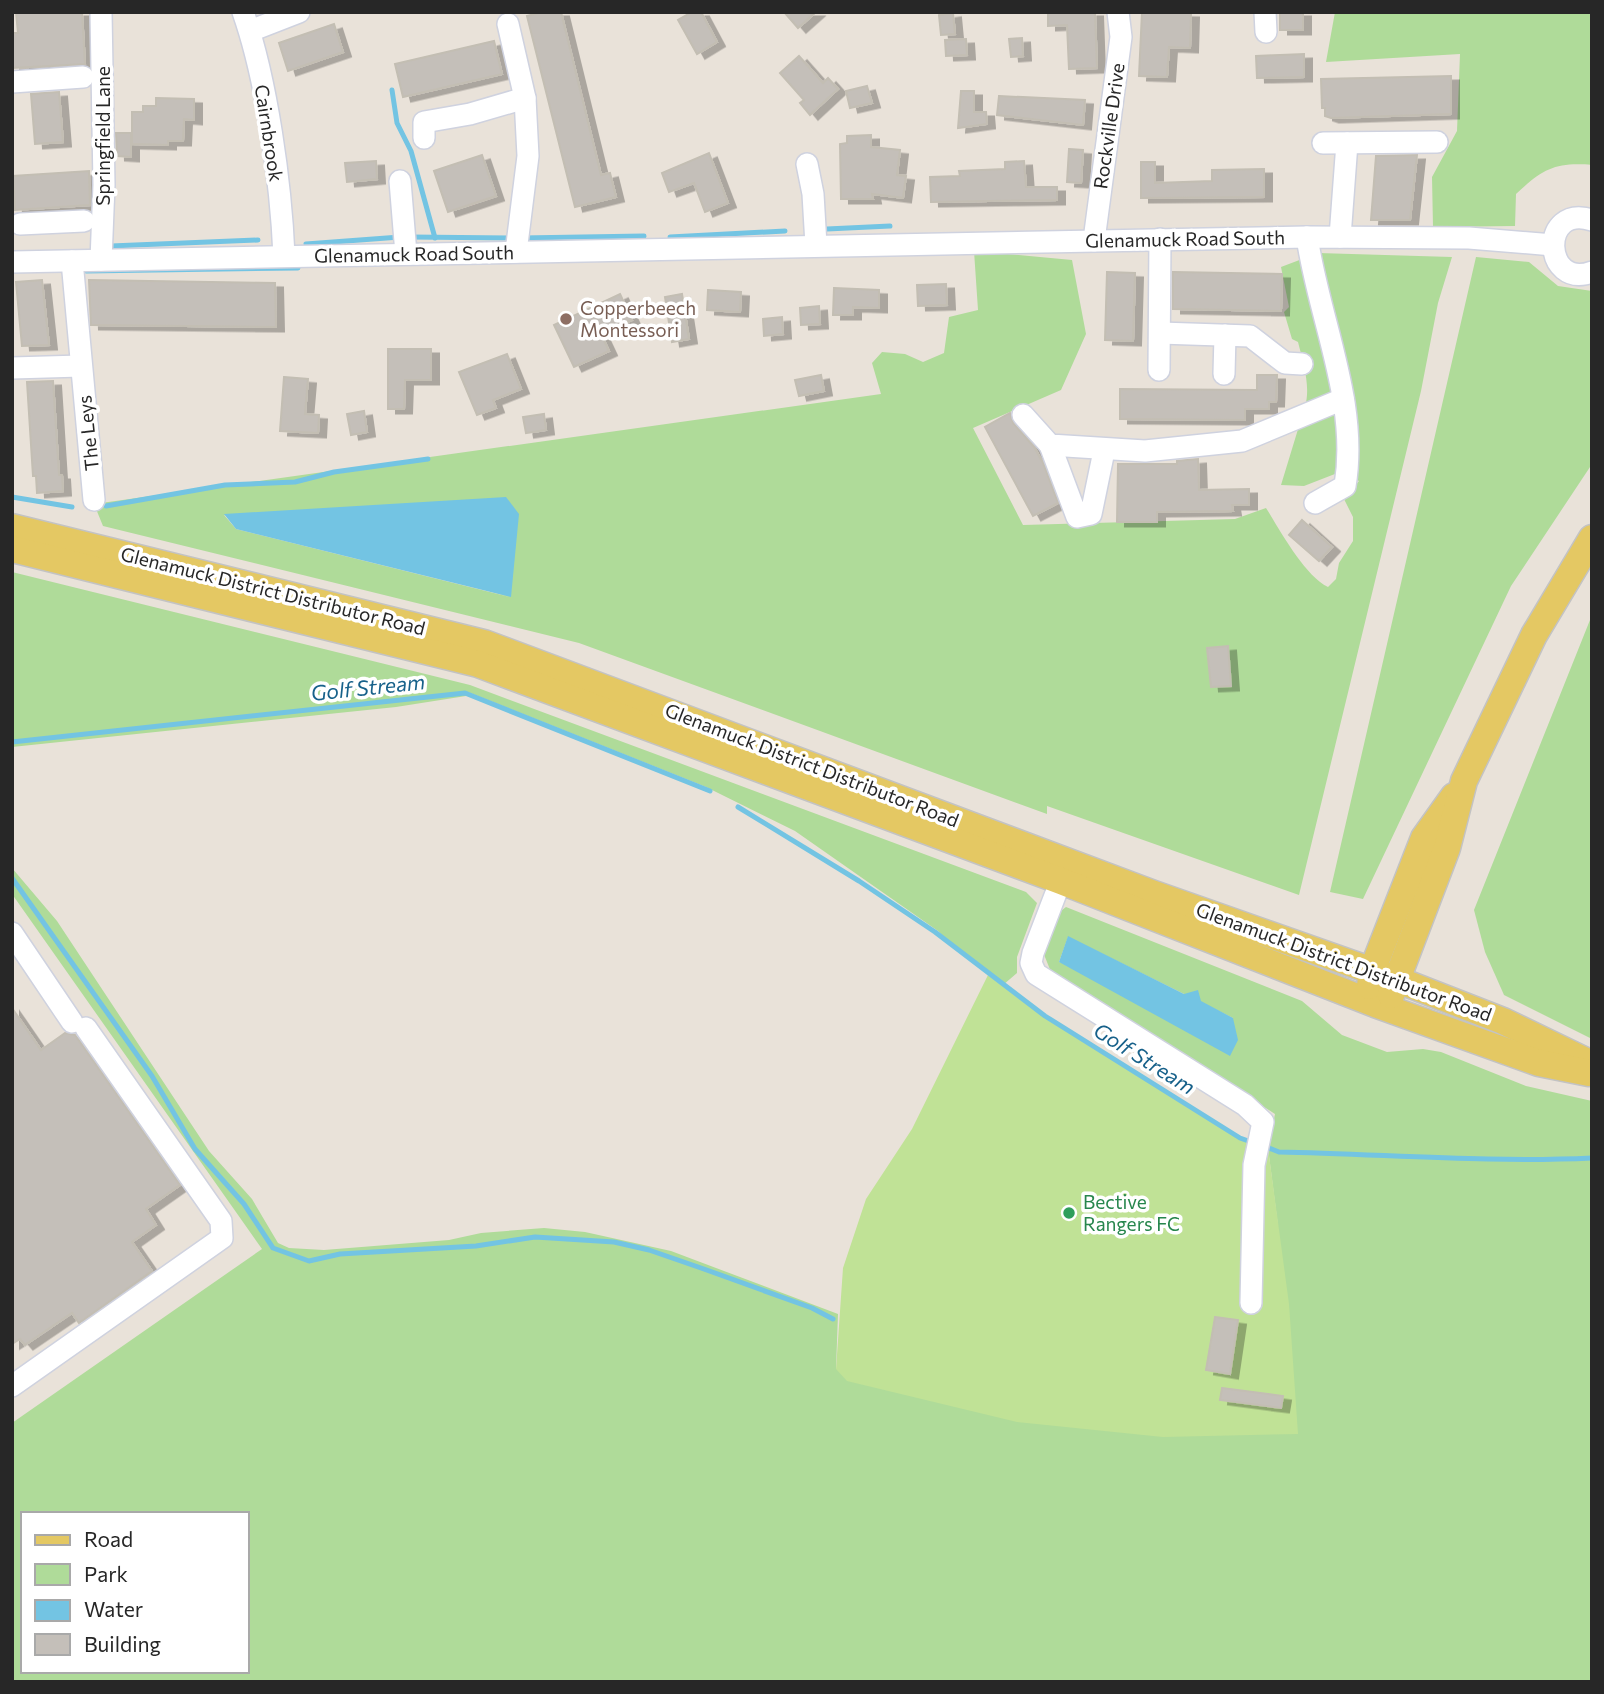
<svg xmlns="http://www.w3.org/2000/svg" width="1604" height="1694" viewBox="0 0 1604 1694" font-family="Commissioner,sans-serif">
<defs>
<filter id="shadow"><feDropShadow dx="8" dy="4.5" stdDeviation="0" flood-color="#0004"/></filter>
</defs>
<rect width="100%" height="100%" fill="#e9e2d9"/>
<g fill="#afdb99" fill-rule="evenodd">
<path d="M1335 12H1592V165C1555 162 1543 169 1516 194L1515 226 1433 227 1432 177 1457 131 1460 54 1326 62Z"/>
<path d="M974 251 1072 260 1086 334 1061 390 973 428 1023 525 1235 519 1266 508C1280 530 1304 575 1328 587L1336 579 1339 563 1353 541V517L1344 499 1359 481 1340 472 1304 486 1281 485 1299 426 1336 414 1305 407C1311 386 1303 362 1298 342L1292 339 1284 312 1289 307 1281 267 1318 253 1452 257 1438 303 1421 391 1299 895 1047 806V814L579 643 103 526 94 504 881 394 872 363 882 352 905 354 923 362 944 353 949 317 978 310ZM224 515 510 597 236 529Z"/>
<polygon points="1476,257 1529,262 1558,286 1592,291 1592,464 1511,586 1363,899 1330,892"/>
<polygon points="12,572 470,685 1026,892 1037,903 1017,957 1017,973 1003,985 965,957 938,931 795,831 706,787 468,692 466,696 396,707 12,747"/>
<polygon points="1592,615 1592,1039 1504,995 1485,952 1474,910"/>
<path d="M12 868 57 921 209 1151 252 1199 278 1243 289 1248 324 1250 449 1240 481 1233 544 1228 585 1232 671 1251 838 1314 836 1369 1278 1226 1268 1148 1275 1114 1051 972 1043 952 1057 914 1066 907 1302 1001 1342 1035 1387 1052 1423 1049 1441 1052 1526 1086 1592 1101V1682H12V1423L262 1249 12 894ZM1068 937 1233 1018 1059 962ZM23 1514H247V1671H23Z"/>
</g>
<polygon fill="#c0e296" points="988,975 1045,1016 1240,1137 1268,1148 1289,1304 1298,1434 1163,1437 1017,1422 847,1381 836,1369 843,1268 866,1199 912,1129"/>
<g fill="#73c4e3">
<polygon points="506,497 519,514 511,597 236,529 224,514"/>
<polygon points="1068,936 1184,994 1198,990 1201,1001 1233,1018 1238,1040 1230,1056 1059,962"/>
</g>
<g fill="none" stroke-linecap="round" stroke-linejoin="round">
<g stroke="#73c4e3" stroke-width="5">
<polyline points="392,90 397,123 411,151 435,238"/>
<polyline points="827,229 890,226"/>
<polyline points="410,237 511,238"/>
<polyline points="670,237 785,231"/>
<polyline points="521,238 644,236"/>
<polyline points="306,244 400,237"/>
<polyline points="111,246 258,240"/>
<polyline points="86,271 298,268"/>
<polyline points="12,497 72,507"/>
<polyline points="106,506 225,485 295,482 334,472 428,459"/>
<polyline points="12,742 465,693 710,791"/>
<polyline points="738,807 859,881 935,932 1045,1016 1240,1138 1254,1143"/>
<polyline points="12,878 152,1076 195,1149 244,1204 273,1248 309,1261 340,1254 476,1246 535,1237 614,1242 649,1250 701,1268 812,1308 833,1319"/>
<path d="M1264 1146 1279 1152C1384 1154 1488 1163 1592 1158"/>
</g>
</g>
<g fill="#c4bfb9" stroke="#c3beb3" stroke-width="2" filter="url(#shadow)">
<polygon points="16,12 82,12 85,64 12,68 12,33 18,33"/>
<polygon points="542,12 561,12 601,175 610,173 616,197 575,207 527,16"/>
<polygon points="692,12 701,12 717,42 697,54 678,20"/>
<polygon points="784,12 816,12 798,28"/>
<polygon points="1048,12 1095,12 1097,68 1069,69 1067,25 1048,26"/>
<polygon points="1142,12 1191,13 1190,48 1169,47 1167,77 1139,76"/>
<rect x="1280" y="12" width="23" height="18"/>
<polygon points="953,13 955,34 941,35 939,15"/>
<polygon points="334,24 343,52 288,71 279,43"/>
<polygon points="1022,38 1023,56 1011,57 1009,39"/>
<polygon points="966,39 967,55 946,56 945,40"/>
<polygon points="494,41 502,74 403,97 395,64"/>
<polygon points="1304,54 1304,77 1257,78 1256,56"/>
<polygon points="799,56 823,83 828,78 838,89 810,115 800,103 804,100 780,73"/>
<polygon points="1451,76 1451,114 1331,118 1325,116 1325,108 1322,108 1321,79"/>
<polygon points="867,86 872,103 850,108 846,91"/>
<polygon points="961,91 974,91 974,112 986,112 987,124 958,128"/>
<polygon points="59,92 63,142 35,144 31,94"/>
<polygon points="999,96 1085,100 1083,125 997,115"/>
<polygon points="156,98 194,99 194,120 184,119 183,141 168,141 168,145 132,144 132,112 143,112 143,106 156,106"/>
<polygon points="116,133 131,133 131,157 117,156"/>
<polygon points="871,135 871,147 900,150 897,175 906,176 903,198 872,194 873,199 841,199 840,144 847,143 847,136"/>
<polygon points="1069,149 1083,150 1081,183 1067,182"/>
<polygon points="709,153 728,203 705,212 694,183 669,192 662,173"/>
<polygon points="482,155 496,196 448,212 434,171"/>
<polygon points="1417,155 1410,220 1371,220 1376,156"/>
<polygon points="376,161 377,179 347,182 345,163"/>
<polygon points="1024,161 1026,187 1057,187 1057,200 931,202 930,177 960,176 959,171 1005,169 1005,162"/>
<polygon points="1141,162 1155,162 1155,183 1212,181 1212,170 1264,169 1264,197 1141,198"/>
<polygon points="89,171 90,205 15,210 13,176"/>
<polygon points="1107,272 1135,273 1133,341 1105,340"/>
<polygon points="1173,272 1282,274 1281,311 1173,309"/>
<polygon points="42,280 49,345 22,346 16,282"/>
<polygon points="89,280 275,283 276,327 91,325"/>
<polygon points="946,284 947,305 918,306 917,285"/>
<polygon points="834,288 879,290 879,308 853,307 853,315 833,315"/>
<polygon points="708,290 741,292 740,312 707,310"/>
<polygon points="620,294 632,320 601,334 609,351 574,367 554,325"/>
<polygon points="682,294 689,339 672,342 665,297"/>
<polygon points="819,306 820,324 801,325 800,308"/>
<polygon points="782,317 783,334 764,336 763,319"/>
<polygon points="388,349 431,349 431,380 405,380 404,409 388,409"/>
<polygon points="507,354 521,389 493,400 496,408 477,415 459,372"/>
<polygon points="821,375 824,391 799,396 795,380"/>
<polygon points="1257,375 1277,375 1276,402 1269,402 1269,409 1245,409 1245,420 1120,419 1120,389 1257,390"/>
<polygon points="284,377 308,379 305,414 319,415 318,433 280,431"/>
<polygon points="53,381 59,475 62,475 63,491 37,493 36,476 33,476 27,382"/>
<polygon points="364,411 367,432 351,435 347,414"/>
<polygon points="1010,413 1013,423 1034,447 1043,463 1058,503 1033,516 985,427"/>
<polygon points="544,414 546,430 526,433 523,417"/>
<polygon points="1198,459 1199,490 1249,489 1249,505 1232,505 1233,511 1157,512 1157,522 1117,522 1118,464 1177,464 1177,461"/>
<polygon points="1302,520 1332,547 1319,561 1289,535"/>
<polygon points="1228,646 1231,686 1211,687 1207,648"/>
<polygon points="12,1008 41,1050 65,1033 75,1035 180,1185 146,1209 156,1225 132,1242 152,1271 79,1323 72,1313 25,1345 20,1339 12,1344"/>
<polygon points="1215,1317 1238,1320 1230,1374 1206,1370"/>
<polygon points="1222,1388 1283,1396 1281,1408 1220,1400"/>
</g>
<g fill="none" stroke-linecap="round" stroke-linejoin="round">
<g stroke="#cfd2df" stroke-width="24">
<g id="minor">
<path d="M243 12C267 80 281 184 284 256"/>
<polyline points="1265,12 1266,32"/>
<polyline points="508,24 525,98 528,156 516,252"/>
<polyline points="250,31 299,12"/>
<polyline points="12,82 83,77"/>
<polyline points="424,138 424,122 470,114 525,98"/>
<polyline points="1323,143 1437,142"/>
<polyline points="807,164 813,194 816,245"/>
<polyline points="400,181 406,254"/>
<path d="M1592 220C1539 203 1543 290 1592 272"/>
<polyline points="20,224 84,221"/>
<path d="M1307 237C1319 320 1359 402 1345 486L1315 503"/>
<polyline points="1340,237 1347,143"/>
<polyline points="1094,240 1121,37 1118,12"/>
<polyline points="101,260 104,185 101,12"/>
<polyline points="72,261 94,500"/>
<polyline points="12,262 1307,237 1469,238 1553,245"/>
<polyline points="1160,333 1250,336 1285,363 1302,364"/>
<polyline points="12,368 81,366"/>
<polyline points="1159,370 1160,239"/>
<polyline points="1224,374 1225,335"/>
<polyline points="1023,415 1050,445 1145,451 1242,441 1343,399"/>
<polyline points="1050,445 1077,517 1091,514 1104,451"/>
<polyline points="1066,867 1033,953 1031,963 1036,974 1245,1105 1263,1122 1254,1165 1251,1303"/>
<polyline points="12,933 72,1022"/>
<polyline points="12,1386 222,1238 221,1221 86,1028"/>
</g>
</g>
<g stroke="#c3c3c3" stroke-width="29">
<g id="major">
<polyline points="12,527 484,643 1154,894 1398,980 1503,1021 1592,1064"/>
<polyline points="12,549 478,664 1061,881 1375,1004 1539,1063 1589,1073"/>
<polyline points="1370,986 1372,971 1424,838 1454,796"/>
<polyline points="1391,995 1447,848 1464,781 1534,635 1592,538"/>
</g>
</g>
<use href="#minor" stroke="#fff" stroke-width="21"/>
<use href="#major" stroke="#e4c863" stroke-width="26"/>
</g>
<circle fill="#8d6e63" stroke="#fff" stroke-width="2.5" cx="566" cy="319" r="7"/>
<circle fill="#2e9e5b" stroke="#fff" stroke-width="2.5" cx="1069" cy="1213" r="7"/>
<g text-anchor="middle" stroke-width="7" stroke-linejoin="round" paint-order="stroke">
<g font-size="19" fill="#272727" stroke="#fff">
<text transform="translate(1109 126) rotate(-82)" y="7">Rockville Drive</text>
<text transform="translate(269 133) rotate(81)" y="7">Cairnbrook</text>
<text transform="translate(103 136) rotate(-90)" y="7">Springfield Lane</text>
<text transform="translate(1185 239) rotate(-1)" y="7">Glenamuck Road South</text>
<text transform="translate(414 254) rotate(-1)" y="7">Glenamuck Road South</text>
<text transform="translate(88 433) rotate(-96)" y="7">The Leys</text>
<text transform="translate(273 591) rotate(14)" y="7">Glenamuck District Distributor Road</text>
<text transform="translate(812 765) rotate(21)" y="7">Glenamuck District Distributor Road</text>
<text transform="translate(1344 962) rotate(20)" y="7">Glenamuck District Distributor Road</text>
</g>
<g font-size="19" fill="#785e54" stroke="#fff" text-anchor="start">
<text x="580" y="315">Copperbeech<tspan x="580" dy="22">Montessori</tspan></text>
</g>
<g font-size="19" fill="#27864d" stroke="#fff" text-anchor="start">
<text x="1083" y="1209">Bective<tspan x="1083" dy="22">Rangers FC</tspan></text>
</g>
<g font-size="21" font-style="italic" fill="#17618a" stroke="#fff">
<text transform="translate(368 688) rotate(-6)" y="7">Golf Stream</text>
<text transform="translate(1144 1059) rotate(32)" y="7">Golf Stream</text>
</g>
</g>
<rect width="1604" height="1694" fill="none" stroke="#272727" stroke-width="28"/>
<rect x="21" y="1512" width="228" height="161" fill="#ffffff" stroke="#a9a9a9" stroke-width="2"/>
<rect x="35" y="1535" width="35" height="10" fill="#e4c863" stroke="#a9a9a9" stroke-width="2"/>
<text x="84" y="1547" font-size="21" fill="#272727">Road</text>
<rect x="35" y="1564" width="35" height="21" fill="#afdb99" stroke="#a9a9a9" stroke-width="2"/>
<text x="84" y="1582" font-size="21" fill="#272727">Park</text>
<rect x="35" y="1600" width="35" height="21" fill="#73c4e3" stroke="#a9a9a9" stroke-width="2"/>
<text x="84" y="1617" font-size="21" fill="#272727">Water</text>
<rect x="35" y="1634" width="35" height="21" fill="#c4bfb9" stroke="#a9a9a9" stroke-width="2"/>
<text x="84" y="1652" font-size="21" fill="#272727">Building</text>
</svg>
